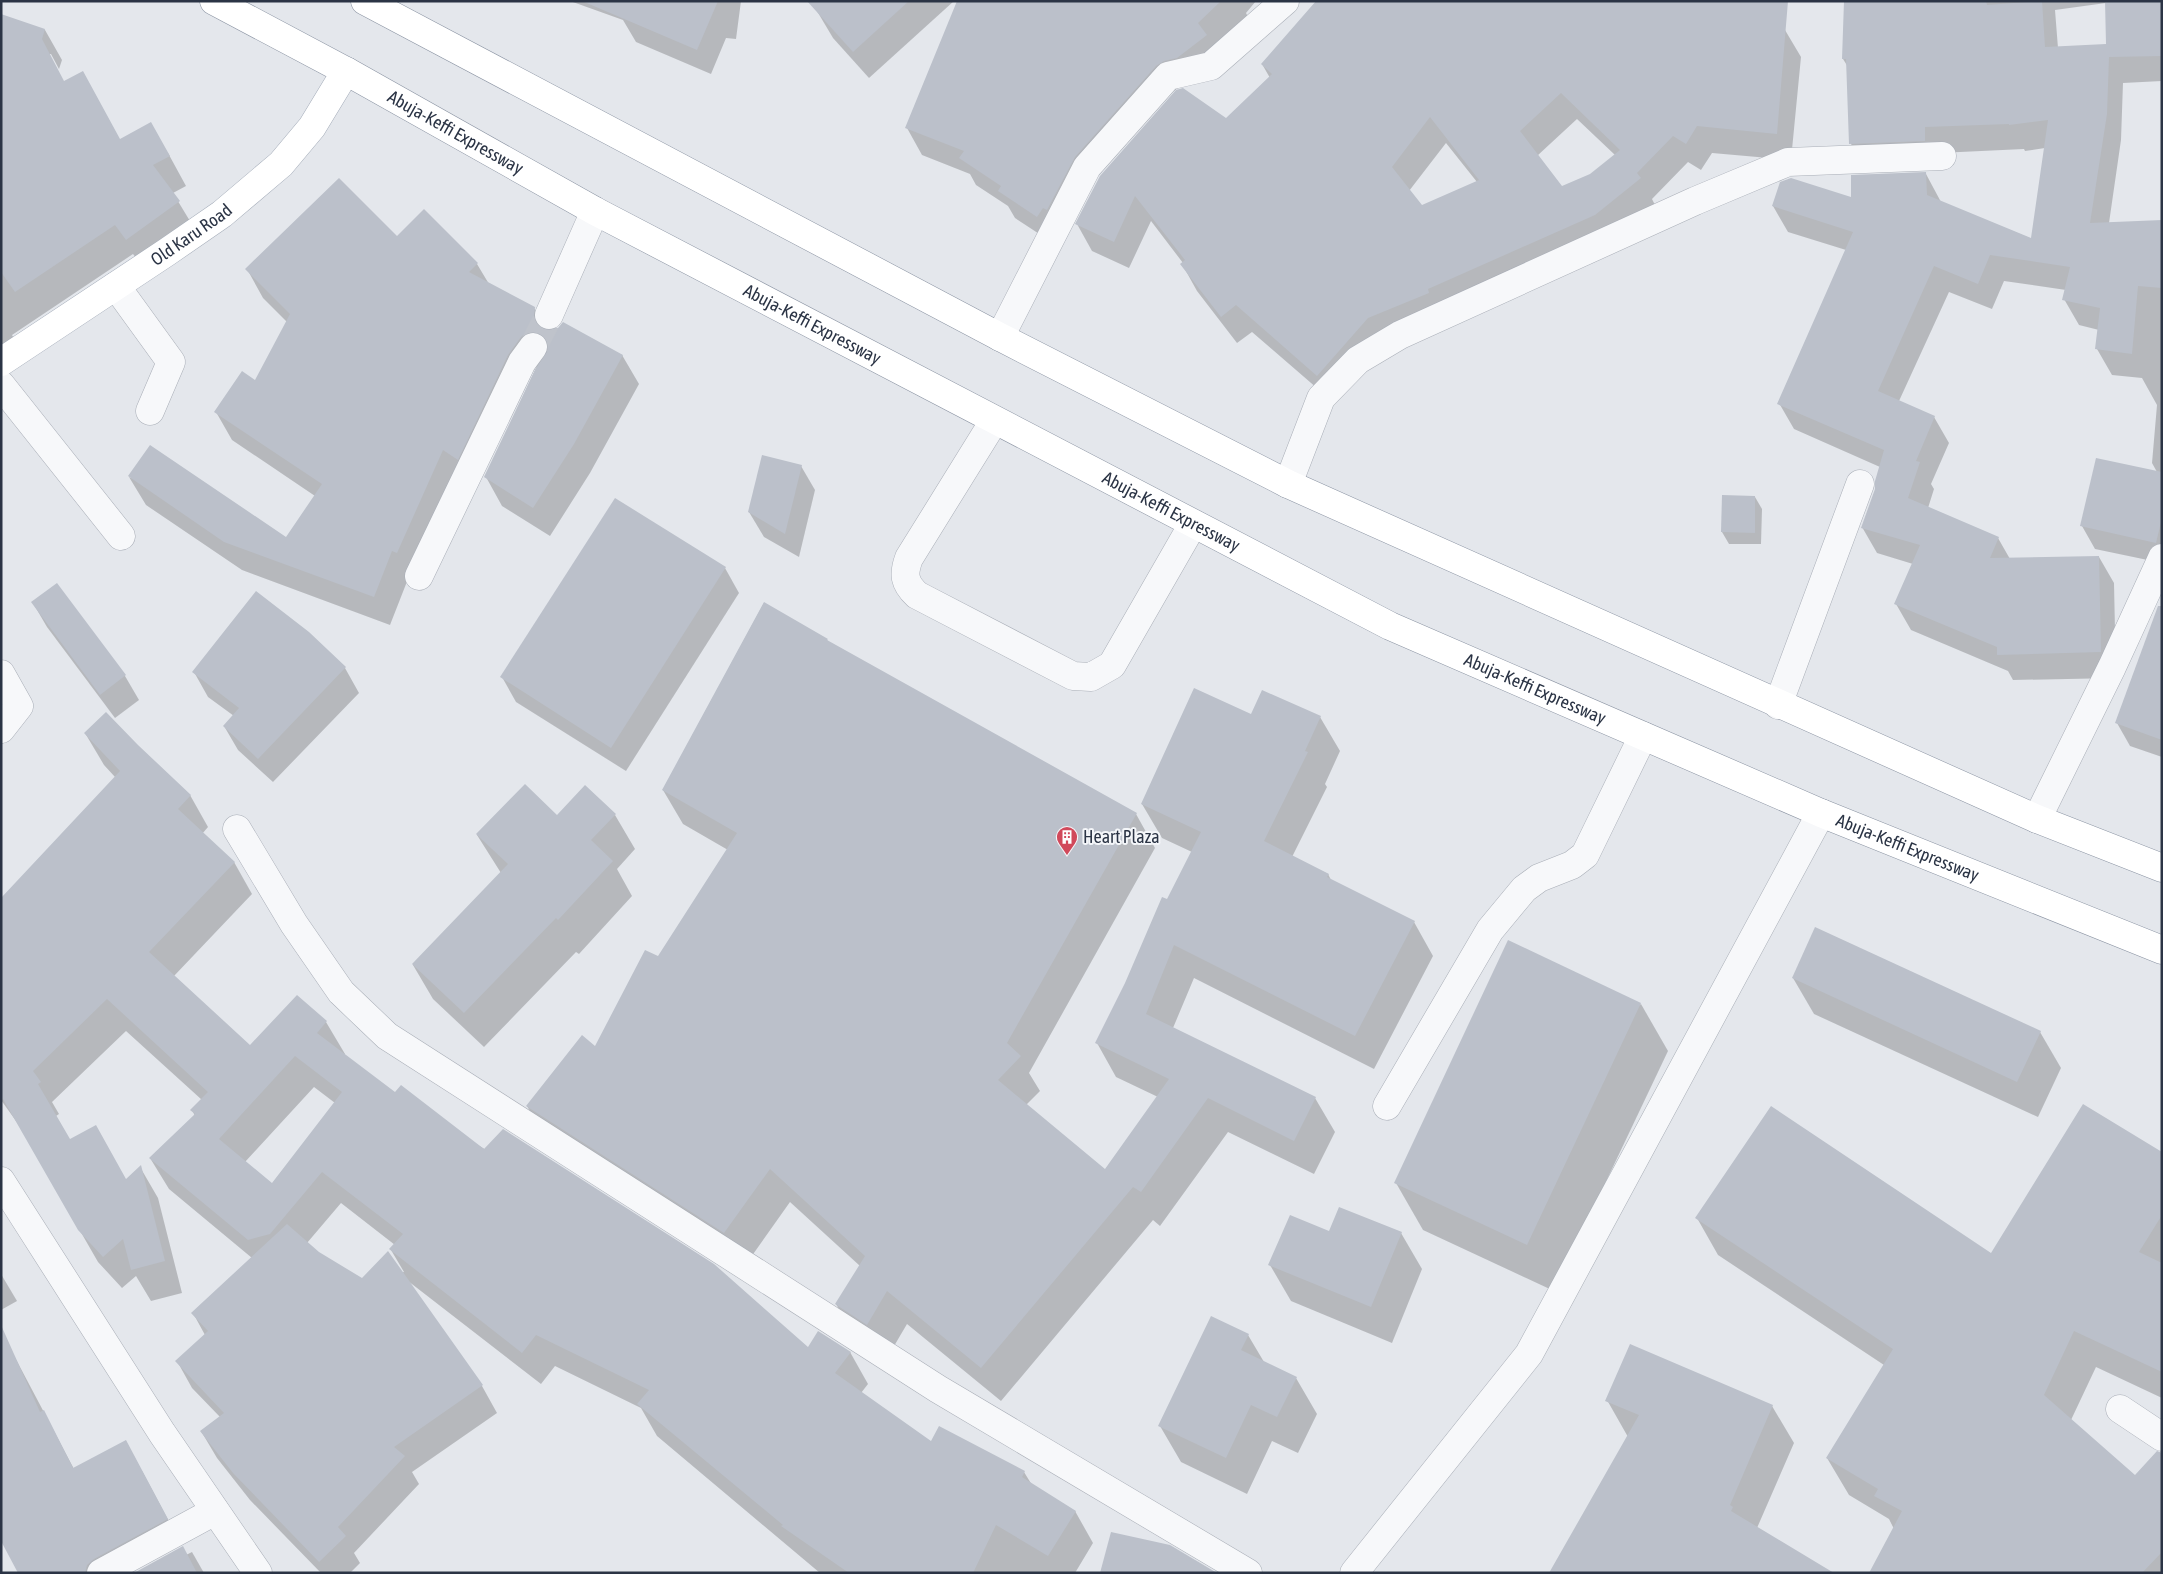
<svg xmlns="http://www.w3.org/2000/svg" width="2163" height="1574" viewBox="0 0 2163 1574" font-family="'Asap Condensed',sans-serif">
<rect width="100%" height="100%" fill="#e4e7ec"/>
<g fill="#0003" fill-rule="evenodd">
<polygon points="570,1 741,1 736,39 726,38 711,74 636,42 623,20"/>
<polygon points="829,1 954,1 869,78 833,38 817,11"/>
<polygon points="959,1 1256,1 1246,13 1248,17 1222,62 1193,84 1180,87 1172,92 1090,184 1053,243 1015,218 1008,206 976,185 970,174 922,155 907,128"/>
<path d="M1845 1H2162V81L2123 83 2121 140 2109 223 2162 221V563L2095 549 2082 526 2157 472 2152 463 2157 405 2142 378 2112 375 2097 349 2099 330 2079 325 2064 299 2066 290 2004 281 1992 309 1949 292 1899 401 1934 417 1949 443 1931 484 1934 489 1928 508 1998 538 2010 559 2099 557 2114 583 2116 678 2013 680 2008 671 1911 630 1896 604 1913 564 1877 553 1862 527 1876 490 1880 467 1794 429 1779 403 1846 250 1788 232 1773 206 1853 199 1926 174 1941 202 2032 239 2045 148 2025 151 2024 149 1939 153 1866 169 1851 144 1848 67 1843 59ZM2106 3 2108 45 2058 48 2055 10Z"/>
<polygon points="1,15 45,30 62,60 59,69 51,54 48,54 66,88 120,140 168,153 186,186 173,193 196,231 145,269 133,254 12,335 15,340 1,348"/>
<path d="M1785 30 1801 57 1791 160 1712 153 1701 170 1688 162 1652 199 1655 205 1384 345 1333 402 1252 332 1237 343 1197 291 1182 264 1183 263 1151 221 1129 268 1092 251 1077 224 1226 120 1270 78 1262 64ZM1577 119 1615 155 1591 175 1562 187 1537 156ZM1446 143 1477 182 1421 207 1409 191Z"/>
<polygon points="424,210 477,264 489,284 534,308 548,331 622,355 639,384 590,473 550,536 502,506 486,477 537,366 524,384 408,579 390,625 242,570 146,505 129,477 286,539 315,496 232,440 216,412 256,382 287,322 263,298 247,269 397,238"/>
<polygon points="801,466 815,490 799,557 764,537 749,512"/>
<polygon points="1755,497 1762,509 1761,544 1729,544 1722,532"/>
<polygon points="725,568 739,593 626,771 516,702 502,677"/>
<polygon points="56,585 125,676 139,700 115,718 47,627 33,603"/>
<polygon points="764,603 827,640 829,643 1136,814 1155,848 1029,1073 1040,1091 1026,1105 1105,1170 1158,1097 1116,1077 1097,1043 1192,852 1162,838 1142,804 1252,715 1320,717 1340,751 1325,784 1327,787 1292,857 1328,874 1331,880 1414,922 1433,956 1374,1069 1194,978 1173,1028 1315,1098 1335,1132 1314,1174 1228,1132 1160,1226 1153,1220 1001,1401 907,1324 887,1358 856,1338 836,1304 860,1266 790,1202 744,1267 547,1140 527,1106 596,1048 658,958 728,850 683,824 663,790"/>
<polygon points="2162,623 2162,757 2130,746 2117,723"/>
<polygon points="308,633 345,668 359,693 273,782 238,750 224,726 234,716 208,697 194,672"/>
<path d="M85 733 137 746 190 795 208 827 202 834 234 862 252 894 174 976 250 1047 297 997 326 1022 345 1054 344 1055 395 1094 809 1349 850 1352 868 1384 861 1393 931 1442 1024 1472 1032 1485 1075 1511 1093 1543 1075 1573H820L657 1436 641 1408 555 1366 541 1384 408 1281 482 1386 497 1413 412 1472 419 1484 354 1553 360 1563 350 1573H321L250 1500 217 1458 201 1431 220 1417 192 1388 177 1361 205 1335 193 1313 252 1258 169 1189 150 1158 195 1116 192 1110 202 1100 126 1031 52 1102 59 1114 56 1116 70 1141 126 1180 140 1167 158 1198 182 1293 151 1301 136 1276 122 1288 98 1262 21 1128 1 1100 115 777 104 765ZM314 1087 335 1103 272 1184 245 1162ZM341 1203 395 1245 391 1250 404 1272 362 1279 318 1253 307 1243Z"/>
<polygon points="615,815 635,849 617,869 632,896 579,954 576,952 484,1047 433,999 413,965 501,873 477,835"/>
<polygon points="1793,978 2040,1032 2061,1068 2038,1117 1814,1014"/>
<polygon points="1641,1004 1668,1051 1554,1291 1423,1230 1396,1183"/>
<polygon points="2162,1154 2162,1398 2096,1367 2071,1420 2136,1477 2162,1469 2162,1573 1910,1573 1894,1529 1889,1519 1849,1495 1827,1458 1884,1365 1718,1255 1697,1218 1992,1255"/>
<polygon points="1401,1233 1422,1269 1392,1343 1291,1301 1270,1265"/>
<polygon points="1,1274 17,1301 1,1310"/>
<polygon points="1248,1335 1264,1362 1296,1378 1317,1414 1298,1453 1272,1441 1247,1494 1181,1462 1160,1426"/>
<polygon points="11,1350 74,1469 142,1471 181,1544 126,1573 20,1573"/>
<polygon points="1607,1400 1772,1406 1794,1443 1757,1528 1555,1573 1628,1437"/>
<polygon points="192,1552 204,1573 151,1573 186,1555"/>
</g>
<g fill="#bbc0ca" fill-rule="evenodd">
<polygon points="582,1 718,1 697,50"/>
<polygon points="807,1 909,1 853,52"/>
<polygon points="957,1 1221,1 1198,23 1207,35 1177,58 1164,61 1156,66 1075,157 1047,210 1043,208 1037,217 998,191 1001,186 959,158 964,151 905,128"/>
<path d="M1316 1H1788L1777 134 1697 126 1686 144 1673 136 1637 173 1641 178 1595 215 1428 289 1429 293 1368 318 1317 376 1236 305 1221 317 1180 264 1185 260 1135 196 1114 242 1075 224 1100 176 1176 90 1183 88 1226 118 1272 74 1261 64ZM1561 93 1620 150 1590 174 1562 186 1520 131ZM1430 117 1479 180 1422 205 1392 167Z"/>
<polygon points="1844,1 1986,1 1987,5 2042,1 2045,47 2106,44 2105,1 2162,1 2162,56 2109,57 2107,114 2090,223 2162,220 2162,288 2138,286 2132,354 2095,349 2100,308 2062,300 2070,267 1990,255 1978,284 1934,266 1878,391 1935,416 1916,461 1920,462 1908,498 1999,537 1990,558 2099,556 2101,652 1997,655 1997,647 1894,604 1920,545 1861,528 1875,489 1875,481 1884,450 1777,404 1853,232 1772,206 1780,182 1791,178 1851,197 1851,175 1926,172 1927,195 2031,238 2048,120 2009,125 2009,124 1925,127 1925,141 1849,144 1846,59 1842,59"/>
<polygon points="1,14 45,29 42,39 64,81 83,71 120,139 151,122 170,156 153,165 180,201 126,240 115,225 15,292 1,272"/>
<polygon points="339,178 397,236 424,209 478,263 469,272 535,307 534,317 537,325 542,329 551,330 558,328 563,322 623,355 574,444 533,508 484,477 535,370 548,349 547,340 542,334 534,331 526,333 521,337 508,355 458,460 443,450 397,553 392,551 374,597 224,542 128,476 150,445 286,537 322,484 214,412 242,371 255,380 290,314 245,269"/>
<polygon points="762,455 802,465 785,534 748,512"/>
<polygon points="2096,458 2162,472 2162,518 2156,543 2080,526"/>
<polygon points="1722,495 1755,496 1755,533 1721,532"/>
<polygon points="615,498 726,567 611,748 500,677"/>
<polygon points="57,583 126,675 100,695 31,602"/>
<polygon points="256,591 309,632 346,667 258,759 223,726 239,708 192,672"/>
<polygon points="764,602 828,639 827,640 1137,813 1007,1043 1021,1056 998,1080 1105,1169 1169,1079 1095,1043 1125,983 1162,897 1167,899 1201,832 1141,804 1194,688 1251,714 1262,690 1321,716 1305,751 1308,752 1264,841 1329,874 1327,877 1415,921 1355,1036 1174,945 1146,1014 1316,1097 1294,1141 1208,1098 1141,1192 1133,1187 981,1368 887,1291 867,1325 835,1304 865,1256 770,1169 724,1233 526,1106 582,1035 595,1046 645,950 658,956 737,833 662,790"/>
<polygon points="2158,606 2162,606 2162,740 2115,723"/>
<path d="M106 712 138 745 191 795 178 809 235 862 149 952 250 1045 297 995 327 1021 317 1033 395 1092 401 1085 484 1149 503 1129 714 1264 808 1347 818 1331 851 1352 835 1373 931 1441 939 1426 1025 1471 1022 1477 1076 1511 1048 1556 996 1525 973 1573H849L781 1526 783 1525 637 1404 649 1390 536 1335 522 1353 389 1249 403 1234 322 1172 270 1234 248 1240 149 1158 195 1114 190 1110 208 1092 107 999 33 1071 41 1082 38 1084 70 1139 96 1125 126 1179 141 1165 165 1261 131 1270 123 1239 103 1257 78 1230 3 1099 1 1101V898L120 771 84 733ZM295 1056 342 1092 272 1183 219 1139Z"/>
<polygon points="525,784 557,815 585,785 616,814 591,840 613,861 558,920 556,918 464,1013 412,964 508,864 476,834"/>
<polygon points="1815,927 2041,1031 2017,1082 1792,978"/>
<polygon points="1508,940 1641,1003 1527,1245 1394,1183"/>
<polygon points="2083,1104 2162,1152 2162,1215 2139,1252 2162,1263 2162,1372 2074,1331 2044,1395 2135,1475 2157,1451 2162,1453 2162,1552 2142,1573 1869,1573 1902,1511 1874,1496 1878,1489 1826,1458 1893,1349 1695,1218 1771,1106 1991,1253"/>
<polygon points="1339,1207 1402,1232 1371,1307 1268,1265 1290,1215 1329,1231"/>
<polygon points="287,1224 319,1252 362,1278 388,1251 483,1385 394,1447 405,1456 338,1527 346,1536 319,1562 233,1473 200,1431 224,1413 175,1361 208,1331 191,1313"/>
<polygon points="1211,1316 1249,1334 1241,1350 1297,1377 1277,1417 1251,1405 1226,1458 1158,1426"/>
<polygon points="1,1325 40,1412 44,1410 73,1468 126,1440 168,1519 94,1559 87,1565 85,1573 18,1573 1,1541"/>
<polygon points="1630,1344 1773,1405 1730,1505 1733,1507 1731,1511 1834,1573 1549,1573 1639,1415 1605,1401"/>
<polygon points="1111,1532 1170,1545 1217,1573 1100,1573"/>
<polygon points="183,1546 197,1573 134,1573"/>
</g>
<g fill="none" stroke-linecap="round" stroke-linejoin="round">
<polyline stroke="#bfc3cb" stroke-width="28" stroke-dasharray="28 14" stroke-linecap="butt" points="533,347 549,315"/>
<g stroke="#a9aeb7" stroke-width="29">
<g id="minor">
<polyline points="116,286 171,362 150,411"/>
<polyline points="549,315 595,211"/>
<polyline points="1000,337 1087,167 1168,76 1211,66 1285,1"/>
<polyline points="1,385 121,536"/>
<path d="M994 421 909 558C903 574 904 583 917 595L1073 676 1091 677 1112 665 1193 524"/>
<polyline points="1288,484 1321,398 1358,360 1400,335 1695,201 1788,162 1942,156"/>
<polyline points="419,576 522,362 533,347"/>
<polyline points="1,674 19,706 1,729"/>
<polyline points="1778,705 1860,484"/>
<polyline points="2037,819 2112,667 2162,558"/>
<polyline points="237,829 294,924 341,992 387,1036 938,1389 1248,1573"/>
<polyline points="1387,1106 1490,930 1524,889 1539,878 1572,865 1585,855 1643,736"/>
<polyline points="1,1181 162,1433 258,1573"/>
<polyline points="2120,1409 2162,1437"/>
<polyline points="101,1573 215,1511"/>
<polyline points="1354,1573 1529,1354 1821,813"/>
</g>
</g>
<g stroke="#a3abb8" stroke-width="29">
<g id="major">
<path id="s1" d="M1 362 167 252 222 214 281 164 312 127 346 71"/>
</g>
</g>
<g stroke="#8b94a3" stroke-width="29">
<g id="highway">
<path id="s2" d="M214 1 346 71 595 211 1390 626 1821 813 2162 950"/>
<polyline points="365,1 1000,337 1288,484 2037,819 2162,868"/>
</g>
</g>
<use href="#minor" stroke="#f7f8fa" stroke-width="28"/>
<use href="#major" stroke="#fff" stroke-width="28"/>
<use href="#highway" stroke="#fff" stroke-width="28"/>
</g>
<defs>
<g id="building-pin" transform="scale(1.125)"><path d="M0 17L-7.5 6A9.5 9.5 0 1 1 7.5 6Z" fill="#d1495b" stroke="#f4f6f9"/><path d="M-4-6H4V6H1V3H-1V6H-4ZM-2.5-4.3h1.7v1.8h-1.7ZM.8-4.3h1.7v1.8H.8ZM-2.5-1h1.7V.8h-1.7ZM.8-1h1.7V.8H.8Z" fill="#fff"/></g>
</defs>
<g fill-rule="evenodd">
<use href="#building-pin" x="1067" y="837"/>
</g>
<g text-anchor="middle" stroke-width="4" stroke-linejoin="round" paint-order="stroke">
<g font-size="18" fill="#2b3445" stroke="#f4f6f9">
<text dy="6" stroke="none"><textPath href="#s2" startOffset="275">Abuja-Keffi Expressway</textPath></text>
<text dy="6" stroke="none"><textPath href="#s1" startOffset="229">Old Karu Road</textPath></text>
<text dy="6" stroke="none"><textPath href="#s2" startOffset="680">Abuja-Keffi Expressway</textPath></text>
<text dy="6" stroke="none"><textPath href="#s2" startOffset="1085">Abuja-Keffi Expressway</textPath></text>
<text dy="6" stroke="none"><textPath href="#s2" startOffset="1490">Abuja-Keffi Expressway</textPath></text>
<text dy="6" stroke="none"><textPath href="#s2" startOffset="1895">Abuja-Keffi Expressway</textPath></text>
</g>
<g font-size="18" fill="#2b3445" stroke="#f4f6f9" text-anchor="start">
<text x="1083" y="843">Heart Plaza</text>
</g>
</g>
<rect width="2163" height="1574" fill="none" stroke="#2b3445" stroke-width="5"/>
</svg>
